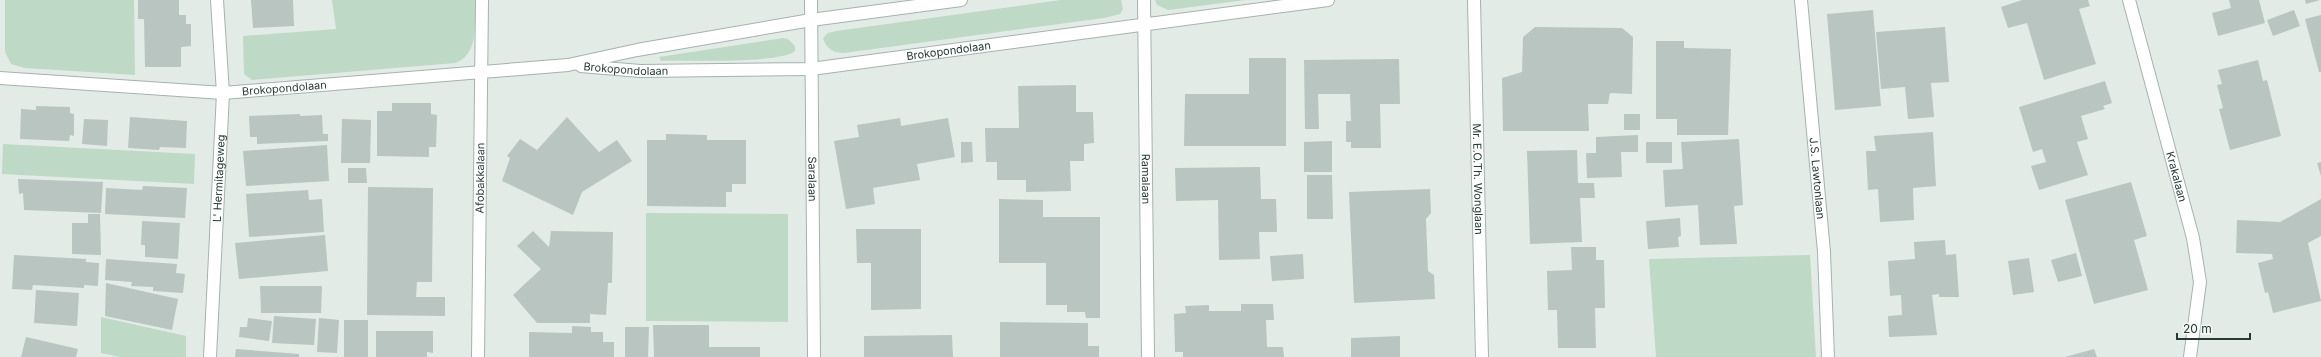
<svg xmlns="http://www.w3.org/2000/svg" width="2321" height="357" viewBox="0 0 2321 357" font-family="Inter,sans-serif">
<rect width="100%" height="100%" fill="#e3ebe7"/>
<g fill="#bed9c6">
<polygon points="5,0 134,0 135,75 25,68 11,64 5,52"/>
<path d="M332 0H475C474 22 480 54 455 63L252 80 244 74 243 36 336 29Z"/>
<path d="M1061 0H1121L1123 9 1120 14 1104 18 844 53C834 53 826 49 823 38L828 33 836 31Z"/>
<polygon points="1155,0 1246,0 1168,10 1157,5"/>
<path d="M783 38 788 39 795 46V51C780 64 686 60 661 61L659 57Z"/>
<polygon points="3,144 195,154 194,184 2,174"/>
<polygon points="646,213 788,214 788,322 646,321"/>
<polygon points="1810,255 1816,357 1656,357 1649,259"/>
<polygon points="101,317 186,336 186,357 120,357 101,353"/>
</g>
<g fill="#b8c5c0">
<polygon points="138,0 179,0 179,15 186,15 186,24 191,24 191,46 181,47 181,67 145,67 144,19 138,19"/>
<polygon points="251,0 293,0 294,26 253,28"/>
<polygon points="2022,0 2088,0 2090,6 2079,9 2096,64 2044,80 2027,23 2008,28 2001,7"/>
<polygon points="2229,0 2259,0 2265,23 2218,36 2212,13 2231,8"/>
<polygon points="2305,0 2320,0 2306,4"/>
<polygon points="1873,10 1881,106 1835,110 1827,14"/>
<polygon points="2294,10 2300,26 2273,36 2267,20"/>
<polygon points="2321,15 2321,72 2319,72 2305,19"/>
<polygon points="1535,27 1622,28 1633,37 1632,94 1610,93 1608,104 1588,104 1589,131 1503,131 1502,78 1522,72 1523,37"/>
<polygon points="1945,27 1949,82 1931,83 1934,117 1908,119 1905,87 1881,89 1876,32"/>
<polygon points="1656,41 1684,41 1684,48 1731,49 1728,135 1677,135 1677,119 1656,119"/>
<polygon points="1249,58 1286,58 1286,146 1184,146 1185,94 1249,94"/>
<polygon points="1399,59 1400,104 1380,104 1381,148 1351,148 1351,142 1346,142 1346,121 1351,121 1350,94 1318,94 1319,129 1305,129 1304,60"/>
<polygon points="2258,60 2263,81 2267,80 2281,136 2230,150 2219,109 2223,108 2217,85 2222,84 2218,70"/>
<polygon points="2105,81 2112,103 2103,106 2105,109 2081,116 2088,139 2077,142 2088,175 2039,190 2031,166 2046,162 2042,149 2033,152 2019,107"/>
<polygon points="1076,85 1076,112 1093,112 1094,143 1084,144 1084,161 1070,161 1071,191 1026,192 1026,180 997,180 997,162 986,162 985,128 1019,128 1018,86"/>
<polygon points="392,103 431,103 431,114 437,115 436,147 429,147 429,157 377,156 377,111 392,111"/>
<polygon points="36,106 70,107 70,113 74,114 74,136 70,135 69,141 20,139 21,109 36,110"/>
<polygon points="300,114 300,116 322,115 323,134 328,134 328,141 257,144 257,137 250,137 249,116"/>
<rect x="1624" y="114" width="16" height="16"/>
<polygon points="130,117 187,121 186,148 160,147 159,150 128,148"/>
<polygon points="567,117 599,152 617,140 632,161 582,192 573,215 502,181 510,158 507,156 520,139 537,150"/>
<polygon points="900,118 901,126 948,118 955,157 917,164 920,180 873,188 875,204 846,209 834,141 859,137 857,125"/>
<polygon points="84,119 108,120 107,146 82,144"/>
<polygon points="342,119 371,120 370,163 341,163"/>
<polygon points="1933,132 1936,186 1913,188 1914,220 1880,222 1878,189 1868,190 1866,151 1876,151 1874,136"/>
<polygon points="666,134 707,135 707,140 746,140 746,184 732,184 732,192 726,192 726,207 647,206 647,140 666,140"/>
<polygon points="1638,135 1638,152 1621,152 1622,177 1587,178 1586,153 1596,153 1596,137"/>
<polygon points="1739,139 1743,205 1734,206 1737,244 1700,245 1698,205 1665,207 1663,170 1683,169 1681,142"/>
<polygon points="1332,141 1332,172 1304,172 1304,142"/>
<polygon points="961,142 972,142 973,162 961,163"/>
<rect x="1646" y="142" width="26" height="21"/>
<polygon points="327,145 329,181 246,186 243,151"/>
<polygon points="1577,150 1578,183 1594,183 1595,198 1580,198 1582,242 1530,244 1527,151"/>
<polygon points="2321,162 2321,176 2317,163"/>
<polygon points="1260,167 1261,199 1276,199 1277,232 1259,232 1260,259 1219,260 1218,200 1176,201 1175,168"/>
<polygon points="348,168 366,168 367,183 348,183"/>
<polygon points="1307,175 1332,175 1333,219 1307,219"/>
<polygon points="18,179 103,182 101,213 24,210 23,193 19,194"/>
<polygon points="2131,182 2147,236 2134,240 2148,290 2094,304 2065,200"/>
<polygon points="143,186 187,188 185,218 105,214 106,188 142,190"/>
<polygon points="368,187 433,188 432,282 417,282 416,297 445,297 445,316 367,315"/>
<polygon points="1430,189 1431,213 1426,219 1428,271 1434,275 1435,299 1354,303 1349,192"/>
<polygon points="308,190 309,200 322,199 324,232 249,237 246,194"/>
<polygon points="999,199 1043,200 1043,217 1100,217 1100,318 1086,318 1085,312 1067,312 1067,305 1046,305 1046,263 999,263"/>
<polygon points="2321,199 2321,236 2308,243 2321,301 2273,313 2268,292 2265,293 2258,263 2273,259 2272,254 2236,253 2237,220 2280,222"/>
<polygon points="88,214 100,214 101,255 72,254 72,223 88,223"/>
<polygon points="1680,218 1681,236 1678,237 1679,247 1648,249 1646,221"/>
<polygon points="142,221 180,223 178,259 145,257 145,245 141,245"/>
<polygon points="856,229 921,229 921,309 871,310 871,263 857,263"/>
<polygon points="533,231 549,247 551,231 613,232 612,283 608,283 606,315 590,314 590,323 537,323 513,295 541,269 517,246"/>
<polygon points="325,235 328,271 239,279 235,243"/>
<polygon points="1945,240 1946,255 1956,254 1959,297 1939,297 1939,294 1932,295 1937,335 1889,337 1888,316 1902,315 1901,295 1890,296 1888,261 1915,259 1914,242"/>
<polygon points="1571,247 1596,247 1596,260 1604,260 1605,308 1595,308 1596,348 1558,348 1557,310 1548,310 1547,271 1572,270"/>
<polygon points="2076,253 2082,276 2058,282 2051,260"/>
<polygon points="1303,254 1304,279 1272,281 1270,256"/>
<polygon points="14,255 86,259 86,262 99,263 98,286 84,285 84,288 33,285 32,290 12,289"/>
<polygon points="2029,258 2034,292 2013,295 2008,261"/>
<polygon points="106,259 177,264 176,273 185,274 183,293 153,291 153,287 131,286 132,282 105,280"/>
<polygon points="106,283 178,299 172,330 105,316"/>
<polygon points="260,286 322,286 321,313 261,313"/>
<polygon points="36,290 79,293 77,326 34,323"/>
<polygon points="1241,304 1273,304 1274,320 1266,320 1267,347 1283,347 1284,357 1183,357 1183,352 1175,352 1174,314 1186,313 1185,306 1209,305 1209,311 1241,311"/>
<polygon points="274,316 316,319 314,345 272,343"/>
<polygon points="248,318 272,321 269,341 239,337 240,327 247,327"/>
<polygon points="319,318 339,320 337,353 317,352"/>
<rect x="344" y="320" width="24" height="37"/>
<polygon points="1000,322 1088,323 1088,346 1099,346 1099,357 1000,357"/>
<polygon points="653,325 709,325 709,347 760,347 760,357 654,357"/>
<polygon points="572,326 591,327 591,332 603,332 603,342 614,342 614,357 529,357 529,332 572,333"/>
<polygon points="625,327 649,327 648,357 625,357"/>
<polygon points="376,331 433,331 433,353 427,352 427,357 376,357"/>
<polygon points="952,335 953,357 864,357 864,336"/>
<polygon points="1400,336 1400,357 1351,357 1351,338"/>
<polygon points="26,337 78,349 76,357 21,357"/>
<polygon points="236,349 299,354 299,357 235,357"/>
<polygon points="2094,349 2097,357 2065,357"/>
</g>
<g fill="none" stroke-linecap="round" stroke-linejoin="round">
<g stroke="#a6b2ae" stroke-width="14">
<g id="street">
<path id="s1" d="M811 0 814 357"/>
<path id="s2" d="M1144 0 1148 357"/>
<path id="s3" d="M1474 0 1482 357"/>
<path id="s4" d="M1801 0 1824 252 1828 357"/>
<path id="s5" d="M2129 0 2193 238 2200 282 2190 357"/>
<path id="s6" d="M581 66 640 71 811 69 1328 0"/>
<path id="s7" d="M0 78 223 93 568 65 637 50 811 20 961 0"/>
<path id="s8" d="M210 357 223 93 217 0"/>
<path id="s9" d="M478 357 482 0"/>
</g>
</g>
<use href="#street" stroke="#fff" stroke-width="12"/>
</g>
<g text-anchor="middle" stroke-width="3.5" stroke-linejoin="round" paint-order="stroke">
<g font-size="11" fill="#253a35" stroke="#f3f8f5">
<text dy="4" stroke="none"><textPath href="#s6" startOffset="369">Brokopondolaan</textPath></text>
<text dy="4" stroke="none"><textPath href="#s6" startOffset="45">Brokopondolaan</textPath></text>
<text dy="4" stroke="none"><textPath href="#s7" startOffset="285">Brokopondolaan</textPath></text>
<text dy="4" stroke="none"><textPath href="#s5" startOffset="183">Krakalaan</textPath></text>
<text dy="4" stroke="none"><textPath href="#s8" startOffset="179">L' Hermitageweg</textPath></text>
<text dy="4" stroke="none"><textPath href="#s3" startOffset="179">Mr. E.O.Th. Wonglaan</textPath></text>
<text dy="4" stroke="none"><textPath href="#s4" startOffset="179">J.S. Lawtonlaan</textPath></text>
<text dy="4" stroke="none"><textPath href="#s9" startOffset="179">Afobakkalaan</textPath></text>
<text dy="4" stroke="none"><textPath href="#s1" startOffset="179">Saralaan</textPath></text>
<text dy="4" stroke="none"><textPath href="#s2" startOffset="179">Ramalaan</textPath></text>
</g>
</g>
<path d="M2177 333v6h73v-6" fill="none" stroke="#253a35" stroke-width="2"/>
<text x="2183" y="333" font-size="12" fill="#253a35" stroke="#f3f8f5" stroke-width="3" paint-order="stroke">20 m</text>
</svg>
